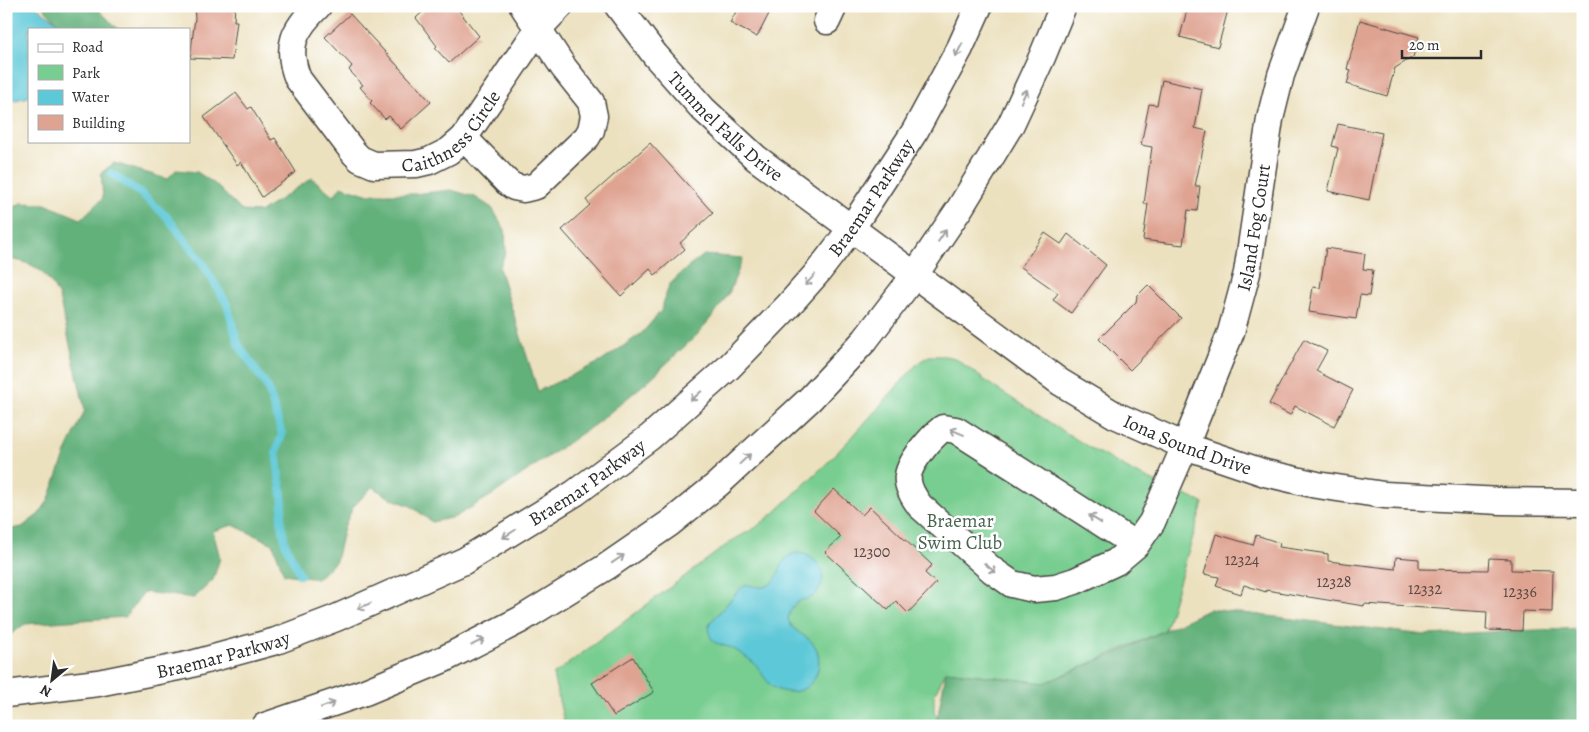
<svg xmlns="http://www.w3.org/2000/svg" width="1589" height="732" viewBox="0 0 1589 732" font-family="Alegreya,serif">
<rect width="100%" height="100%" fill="#fff"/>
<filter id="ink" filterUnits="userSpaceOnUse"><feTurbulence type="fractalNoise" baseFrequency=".02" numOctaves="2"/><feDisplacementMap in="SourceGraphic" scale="10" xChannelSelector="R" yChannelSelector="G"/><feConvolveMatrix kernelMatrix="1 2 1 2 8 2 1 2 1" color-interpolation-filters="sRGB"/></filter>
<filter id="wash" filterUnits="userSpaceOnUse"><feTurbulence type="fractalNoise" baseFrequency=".0096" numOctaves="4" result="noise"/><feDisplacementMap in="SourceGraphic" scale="20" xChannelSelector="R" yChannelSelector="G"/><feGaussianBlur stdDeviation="1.12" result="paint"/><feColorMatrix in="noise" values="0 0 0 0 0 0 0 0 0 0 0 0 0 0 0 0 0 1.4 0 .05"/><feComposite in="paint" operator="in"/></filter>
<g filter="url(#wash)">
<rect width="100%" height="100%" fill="#ece1bf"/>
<polygon fill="#78cd90" stroke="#527c5e" points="929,356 945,356 955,358 994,387 1090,448 1135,473 1203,503 1165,630 1045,683 946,671 934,695 934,711 941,726 565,726 553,675 733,540 755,528 774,513 826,464 853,436 909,373 919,362"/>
<g fill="#62b07a" stroke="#466e52">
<polygon points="42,6 95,6 118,29 64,29"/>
<path d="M114 163 167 179 176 170 197 172 215 184 242 211 261 212 312 178 334 196 341 186 366 194H414L451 190 475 197 492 208 505 230 506 252 499 268 538 391 602 361 642 333 661 311 669 285 687 268 704 255 743 258 730 291 721 305 699 333 648 381 597 423 492 495 455 517 432 522 411 506 392 499 372 487 353 507 344 527 336 561 317 579 284 574 273 544 233 525 213 531 220 558 213 580 194 598 144 592 125 617 25 624 6 638V530L22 527 39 514 48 501 67 450 85 410 59 297C48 273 34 261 6 259V212L21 203 45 204 81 219 103 198 101 173Z"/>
<polygon points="1210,609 1425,635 1583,628 1583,726 936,726 946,671 1045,683 1121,651"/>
</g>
<g fill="#5dc8d7" stroke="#447a81">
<polygon points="6,6 35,6 56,21 64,29 29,29 29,97 6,102"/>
<path d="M796 553C815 553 831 574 818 591 807 607 797 590 788 618 792 636 814 634 818 654 823 680 802 700 776 689 766 684 762 671 754 663 748 658 739 652 732 648 726 646 720 645 714 642L710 636 709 624 742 587C753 582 759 591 769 585 783 577 776 559 796 553Z"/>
</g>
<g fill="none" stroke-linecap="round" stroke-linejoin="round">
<polyline stroke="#5dc8d7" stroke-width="8" points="111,173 143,195 168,218 203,264 227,304 238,344 268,388 282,434 276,452 283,503 281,519 285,543 300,575"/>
</g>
<g id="blocks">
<g fill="#dfa391">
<polygon points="194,6 235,6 234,21 237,21 232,60 190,58 195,18"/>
<polygon points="429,6 455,6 479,36 449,63 435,48 437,46 416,18"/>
<polygon points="739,6 773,6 757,37 730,23"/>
<polygon points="1188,6 1229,6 1218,47 1180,37"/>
<polygon points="350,14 431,102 401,129 389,116 385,119 370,103 372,101 360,87 363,85 349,70 352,66 325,37"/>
<polygon points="1360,20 1419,37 1413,57 1395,68 1387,96 1347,84 1351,70 1347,69"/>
<polygon points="1162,80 1202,89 1195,128 1207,131 1195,186 1200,186 1197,211 1188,210 1183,245 1143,240 1148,204 1144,204 1152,147 1141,145 1149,104 1157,105"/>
<polygon points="236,93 248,109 251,107 271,140 275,138 296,172 262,197 241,162 237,165 204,117"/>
<polygon points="1338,124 1382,133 1369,200 1328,191 1338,148 1332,146"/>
<polygon points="650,143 713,213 680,243 685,249 655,275 650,269 621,296 562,230 590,205 586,200"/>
<polygon points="1045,233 1061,244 1068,234 1106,265 1071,313 1053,300 1058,293 1021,267"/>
<polygon points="1326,248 1365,254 1363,269 1373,270 1369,296 1360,295 1356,319 1309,312 1313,287 1320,288"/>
<polygon points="1148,285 1181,318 1130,370 1099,339 1136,302 1137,296"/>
<polygon points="1304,339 1327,351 1316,371 1353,390 1334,426 1295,406 1290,415 1269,404"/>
<polygon points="834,489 862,515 870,507 932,565 925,573 936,583 908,613 896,601 888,610 825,552 841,537 814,511"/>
<polygon points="1216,534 1253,545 1256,535 1280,543 1279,547 1328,554 1328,561 1395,569 1396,557 1419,559 1419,569 1488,570 1489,558 1511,559 1511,570 1553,571 1552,612 1523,611 1522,631 1486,630 1487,612 1364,604 1364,606 1266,590 1266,592 1244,585 1241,594 1216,586 1219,577 1204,574"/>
<polygon points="633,657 654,692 614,716 592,683"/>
</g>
</g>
</g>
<g filter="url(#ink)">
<use href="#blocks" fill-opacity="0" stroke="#484641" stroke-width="1"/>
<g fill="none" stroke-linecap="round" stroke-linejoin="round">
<g stroke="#484641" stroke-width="29">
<g id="minor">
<path id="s1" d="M318 6C294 29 285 47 298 79L354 153 360 159 374 165 416 164 429 161 449 151 464 138 538 29 560 6"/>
<path id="s2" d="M618 6 655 55 703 109 756 158 1060 382 1115 415 1185 446 1265 473 1317 485 1384 495 1501 501 1583 502"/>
<polyline points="827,21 834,6"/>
<polyline points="464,138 507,182 514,187 524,189 536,186 587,137 591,130 594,116 591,102 564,68 523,6"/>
<path id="s3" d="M1136 545 956 430 943 428C934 435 928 442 921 451 904 473 903 483 920 506L992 570 1012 584 1034 589 1056 587 1075 581 1116 562 1136 545 1152 522 1185 446 1231 332 1247 273 1270 119 1281 75 1306 6"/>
<path id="s4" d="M6 694 98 683 188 665 276 641 336 618 464 561 575 493 650 437 728 368 788 306 818 272 851 229 915 131 960 48 979 6"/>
<polyline points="265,726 365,692 444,659 520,620 606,567 670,523 718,484 810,399 865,340 914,276 960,208 1011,124 1042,57 1063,6"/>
</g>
</g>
<use href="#minor" stroke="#fff" stroke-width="26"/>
</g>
<defs><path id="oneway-shaft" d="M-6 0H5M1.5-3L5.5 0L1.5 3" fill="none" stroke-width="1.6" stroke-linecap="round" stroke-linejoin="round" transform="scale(1.25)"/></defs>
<g stroke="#a0a0a0">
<use href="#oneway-shaft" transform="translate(959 50) rotate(117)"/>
<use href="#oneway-shaft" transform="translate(1024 96) rotate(-65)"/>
<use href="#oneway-shaft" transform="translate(942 236) rotate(-56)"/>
<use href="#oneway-shaft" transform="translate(810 280) rotate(132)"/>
<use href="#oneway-shaft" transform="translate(696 396) rotate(138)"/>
<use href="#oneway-shaft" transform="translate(957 432) rotate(-157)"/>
<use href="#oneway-shaft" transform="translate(745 459) rotate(-43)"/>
<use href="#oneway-shaft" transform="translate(1095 519) rotate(-147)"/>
<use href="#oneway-shaft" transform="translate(509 534) rotate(148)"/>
<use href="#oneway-shaft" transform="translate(618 559) rotate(-34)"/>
<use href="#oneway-shaft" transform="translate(990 568) rotate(39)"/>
<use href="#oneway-shaft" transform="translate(364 606) rotate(156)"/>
<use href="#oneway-shaft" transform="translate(478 642) rotate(-27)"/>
<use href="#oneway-shaft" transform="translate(328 705) rotate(-19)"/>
</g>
</g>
<g text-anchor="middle" stroke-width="5" stroke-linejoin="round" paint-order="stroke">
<g font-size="16" fill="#584944">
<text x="872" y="557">12300</text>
<text x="1242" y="565">12324</text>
<text x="1334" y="587">12328</text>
<text x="1425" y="594">12332</text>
<text x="1520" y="597">12336</text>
</g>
<g font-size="19" fill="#2b2b2b" stroke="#fff">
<text dy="7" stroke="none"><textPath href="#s1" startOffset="289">Caithness Circle</textPath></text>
<text dy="7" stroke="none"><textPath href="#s2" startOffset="162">Tummel Falls Drive</textPath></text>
<text dy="7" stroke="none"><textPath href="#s4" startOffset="1031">Braemar Parkway</textPath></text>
<text dy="7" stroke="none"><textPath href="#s3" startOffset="918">Island Fog Court</textPath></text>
<text dy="7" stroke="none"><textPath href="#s2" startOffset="726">Iona Sound Drive</textPath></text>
<text dy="7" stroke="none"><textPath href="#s4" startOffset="626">Braemar Parkway</textPath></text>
<text dy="7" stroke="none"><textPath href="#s4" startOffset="221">Braemar Parkway</textPath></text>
</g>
<g font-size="19" fill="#46644e" stroke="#fff">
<text x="960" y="527">Braemar<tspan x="960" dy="22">Swim Club</tspan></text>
</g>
</g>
<rect width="1589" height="732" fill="none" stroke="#fff" stroke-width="25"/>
<rect x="28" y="28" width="162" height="115" fill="#ffffff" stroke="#aaaaaa"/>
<rect x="38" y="44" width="25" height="8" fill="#ffffff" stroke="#aaaaaa"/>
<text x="72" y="52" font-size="15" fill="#2b2b2b">Road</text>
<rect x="38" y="65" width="25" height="15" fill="#78cd90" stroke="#aaaaaa"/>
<text x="72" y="78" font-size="15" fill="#2b2b2b">Park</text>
<rect x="38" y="90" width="25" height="15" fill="#5dc8d7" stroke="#aaaaaa"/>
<text x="72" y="102" font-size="15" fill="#2b2b2b">Water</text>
<rect x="38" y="115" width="25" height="15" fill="#dfa391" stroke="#aaaaaa"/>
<text x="72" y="128" font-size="15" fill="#2b2b2b">Building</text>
<g transform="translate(52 680) rotate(209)" stroke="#ffffff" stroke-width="4" paint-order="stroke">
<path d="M0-4L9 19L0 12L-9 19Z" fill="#2b2b2b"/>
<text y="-8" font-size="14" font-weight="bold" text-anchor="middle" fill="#2b2b2b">N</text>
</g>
<path d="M1402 50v8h79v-8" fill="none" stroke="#2b2b2b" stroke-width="2.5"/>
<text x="1409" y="50" font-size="15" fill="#2b2b2b" stroke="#ffffff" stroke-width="4" paint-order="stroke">20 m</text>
</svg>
